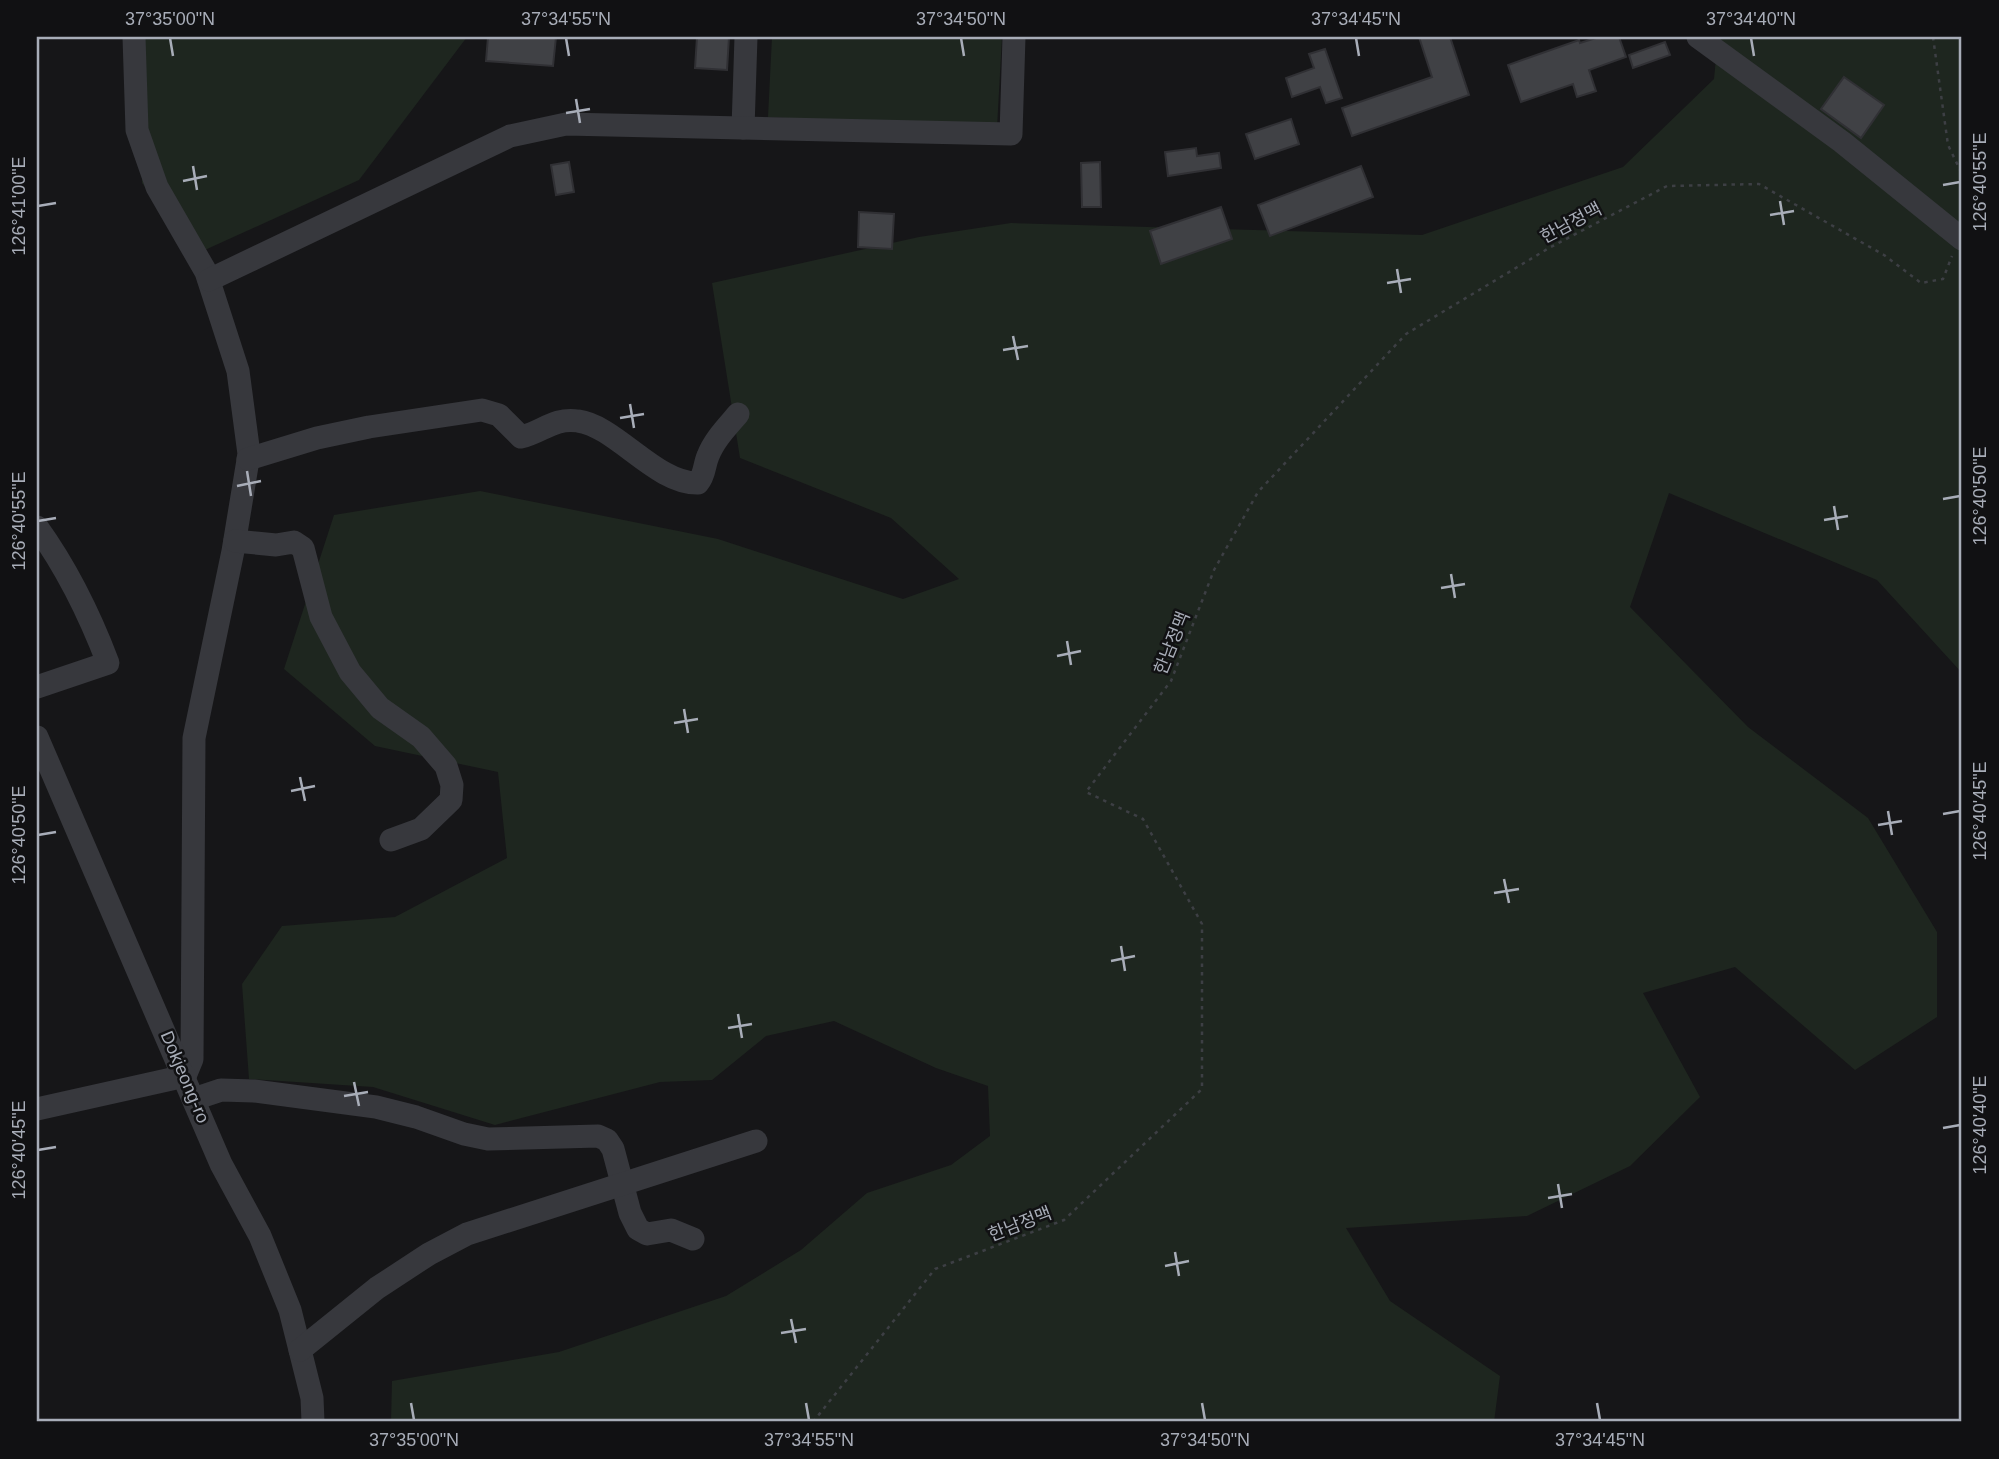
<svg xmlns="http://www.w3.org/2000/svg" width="1999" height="1459" viewBox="0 0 1999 1459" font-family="Arial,'Noto Sans KR',sans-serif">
<rect width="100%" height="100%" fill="#161618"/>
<g fill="#1e261f">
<polygon points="140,37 467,37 359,180 196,254 142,183"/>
<polygon points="772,37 1002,37 997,128 768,117"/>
<polygon points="1718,37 1962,37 1962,673 1877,580 1669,493 1630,607 1748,727 1868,818 1937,932 1937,1017 1855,1070 1735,967 1643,993 1700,1097 1630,1166 1527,1216 1346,1228 1390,1301 1500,1376 1494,1422 391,1422 392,1381 559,1352 726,1296 801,1250 867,1193 951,1165 990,1136 988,1086 936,1068 834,1021 766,1036 712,1080 660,1082 495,1125 373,1087 249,1079 242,984 282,926 395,917 507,858 498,772 375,746 284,669 334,515 480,491 718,539 903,599 959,579 891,518 740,458 712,283 919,237 1011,223 1422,235 1623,167 1714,79"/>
</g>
<g fill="#404145" stroke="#303034" stroke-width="2">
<polygon points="488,37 556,37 553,66 486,61"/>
<polygon points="697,37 729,37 727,70 695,68"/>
<polygon points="1419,37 1450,37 1469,95 1352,136 1342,108 1432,77"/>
<polygon points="1599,37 1619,37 1626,57 1589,70 1596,91 1577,97 1573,84 1521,102 1508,65 1579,40 1580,43"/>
<polygon points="1665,42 1670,55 1633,68 1629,55"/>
<polygon points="1325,49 1342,98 1326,103 1320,87 1292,97 1286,78 1314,68 1309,54"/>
<polygon points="1844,77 1884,105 1861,138 1821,109"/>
<polygon points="1291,119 1299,144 1255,159 1246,134"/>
<polygon points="1196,148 1197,156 1219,153 1221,168 1168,176 1165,152"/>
<polygon points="569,162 574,192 556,195 551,165"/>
<polygon points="1100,162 1101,207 1082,207 1081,163"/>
<polygon points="1361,166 1373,197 1270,236 1258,205"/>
<polygon points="1221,207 1232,239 1161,264 1150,231"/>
<polygon points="859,212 894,214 892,249 858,247"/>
</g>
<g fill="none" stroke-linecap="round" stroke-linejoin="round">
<g stroke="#3d3f44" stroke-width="2.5" stroke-dasharray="3.5 5" stroke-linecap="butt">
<polyline points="1933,37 1948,145 1962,174"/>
<polyline points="813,1422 935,1269 1064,1220 1202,1089 1202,924 1143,819 1086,792 1171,681 1214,570 1258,492 1406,334 1549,248 1667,186 1759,184 1884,255 1921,283 1943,279 1952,256"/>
</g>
<g stroke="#37383d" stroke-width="23">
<polyline points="134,37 137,130 157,187 206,272 238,371 249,454 233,551 194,738 192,1059 185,1076"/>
<polyline points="1698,37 1842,142 1962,239"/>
<polyline points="743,128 746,37"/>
<polyline points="209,280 510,136 566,124 1011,134 1014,37"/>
<path d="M248 459 317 438 369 427 482 410 499 415 521 437C541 433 554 417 578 421 616 426 656 484 698 483 705 475 704 465 708 456 714 440 727 427 738 414"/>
<path d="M37 527C68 570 89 613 108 663L37 687"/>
<polyline points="235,541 276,545 294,542 303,548 321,617 350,672 380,708 421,737 446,766 452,785 451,800 421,829 391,840"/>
<polyline points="37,737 221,1164 260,1236 290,1310 312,1398 313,1422"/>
<polyline points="194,1099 221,1090 254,1091 376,1107 416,1117 464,1134 488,1139 598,1136 607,1140 613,1149 630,1213 638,1229 647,1234 671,1230 693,1239"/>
<polyline points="37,1109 185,1076"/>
<polyline points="300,1350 377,1288 429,1254 467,1234 756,1141"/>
</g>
</g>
<path fill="none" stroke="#a8adb8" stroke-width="2.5" d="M170 38 173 56M566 38 569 56M961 38 964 56M1356 38 1359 56M1751 38 1754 56M576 99 580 123M566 113 590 109M193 166 197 190M183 181 207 176M1943 185 1960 182M1780 201 1784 225M38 206 56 203M1770 215 1794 211M1397 269 1401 293M1387 283 1411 279M1013 336 1018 360M1003 350 1028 346M630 404 634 428M620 418 644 414M247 471 251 496M237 486 261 481M1943 499 1960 496M1834 506 1838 530M1824 520 1848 516M38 521 56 518M1451 574 1455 598M1441 588 1465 584M1067 641 1071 665M1057 656 1081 651M684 709 688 733M674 723 698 719M300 777 305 801M291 791 315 786M1888 811 1892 835M1943 814 1960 811M1878 825 1902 821M38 835 56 832M1504 879 1509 903M1494 893 1519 889M1121 946 1125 971M1111 961 1135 956M738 1014 742 1038M728 1028 752 1024M354 1082 359 1106M344 1096 368 1092M1943 1128 1960 1125M38 1150 56 1147M1558 1184 1562 1208M1548 1198 1572 1194M1175 1252 1179 1276M1165 1266 1189 1261M791 1319 796 1343M781 1333 806 1329M411 1403 414 1420M806 1403 809 1420M1202 1403 1205 1420M1597 1403 1600 1420"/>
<g text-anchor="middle" stroke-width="5" stroke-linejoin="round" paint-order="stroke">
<g font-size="18" fill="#a8adb8" stroke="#111113">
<text transform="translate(1571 223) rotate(-28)" y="6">한남정맥</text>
<text transform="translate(1172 643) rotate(-68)" y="6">한남정맥</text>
<text transform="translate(185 1077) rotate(67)" y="6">Dokjeong-ro</text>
<text transform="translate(1020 1224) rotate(-21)" y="6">한남정맥</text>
</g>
</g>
<rect width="1999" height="1459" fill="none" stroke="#111113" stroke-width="77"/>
<rect x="38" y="38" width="1922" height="1382" fill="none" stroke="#a8adb8" stroke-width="2.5"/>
<g font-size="18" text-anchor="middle" fill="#a8adb8">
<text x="170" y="25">37°35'00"N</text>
<text x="566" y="25">37°34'55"N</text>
<text x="961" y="25">37°34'50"N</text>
<text x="1356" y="25">37°34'45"N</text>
<text x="1751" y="25">37°34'40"N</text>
<text transform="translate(1980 182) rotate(-90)" y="6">126°40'55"E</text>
<text transform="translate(19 206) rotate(-90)" y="6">126°41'00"E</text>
<text transform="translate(1980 496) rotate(-90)" y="6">126°40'50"E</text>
<text transform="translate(19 521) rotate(-90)" y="6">126°40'55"E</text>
<text transform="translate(1980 811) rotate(-90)" y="6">126°40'45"E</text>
<text transform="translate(19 835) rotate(-90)" y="6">126°40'50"E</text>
<text transform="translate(1980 1125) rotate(-90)" y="6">126°40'40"E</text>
<text transform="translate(19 1150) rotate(-90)" y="6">126°40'45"E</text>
<text x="414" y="1446">37°35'00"N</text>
<text x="809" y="1446">37°34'55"N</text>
<text x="1205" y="1446">37°34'50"N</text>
<text x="1600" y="1446">37°34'45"N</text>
</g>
</svg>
